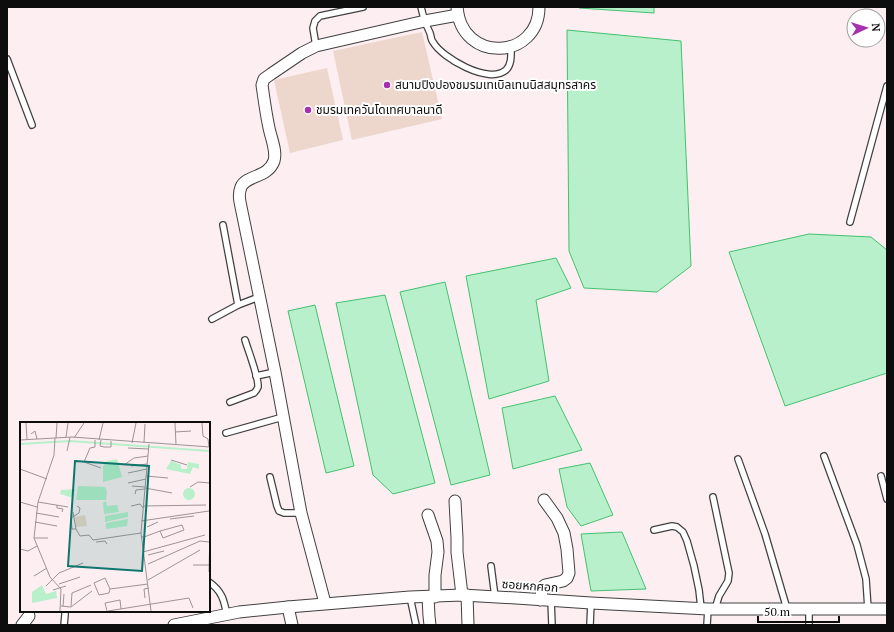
<svg xmlns="http://www.w3.org/2000/svg" width="894" height="632" viewBox="0 0 894 632" font-family="'PT Serif','Noto Sans Thai',serif">
<rect width="100%" height="100%" fill="#fdeef1"/>
<g fill="#edd6cb">
<polygon points="422,32 442,119 352,140 333,51"/>
<polygon points="327,68 343,140 290,153 274,80"/>
</g>
<g fill="#b7f0ca" stroke="#45c071">
<polygon points="579,7 654,7 654,13 579,8"/>
<polygon points="567,30 681,41 691,266 657,292 584,288 569,251"/>
<polygon points="809,234 871,237 887,250 887,373 785,406 729,252"/>
<polygon points="556,258 571,288 536,300 549,381 489,399 466,276"/>
<polygon points="445,282 490,475 451,485 400,292"/>
<polygon points="385,295 435,483 393,494 373,475 336,303"/>
<polygon points="315,305 354,466 326,473 288,311"/>
<polygon points="555,396 582,450 513,469 502,408"/>
<polygon points="590,463 613,515 581,526 567,507 559,469"/>
<polygon points="622,532 646,589 591,591 581,534"/>
</g>
<g fill="none" stroke-linecap="round" stroke-linejoin="round">
<g stroke="#404040" stroke-width="8">
<g id="service">
<path d="M421 7C423 16 426 25 430 33 431 36 431 40 433 42 442 58 489 85 506 70 512 64 511 55 511 47"/>
<polyline points="316,46 313,28 315,21 320,16 363,7"/>
<polyline points="7,59 32,125"/>
<polyline points="850,222 887,86"/>
<polyline points="238,305 259,297"/>
<polyline points="212,319 238,305 223,225"/>
<polyline points="256,376 275,372"/>
<path d="M230 402 254 393C257 390 257 390 258 387 259 378 248 350 245 340"/>
<polyline points="226,433 283,417"/>
<polyline points="824,456 857,545 866,579 868,609"/>
<polyline points="738,459 765,534 787,609"/>
<polyline points="881,476 887,499"/>
<polyline points="270,477 277,506 279,511 284,513 301,513"/>
<polyline points="713,497 729,573 728,581 719,596 715,609"/>
<polyline points="654,530 672,526 677,527 683,532 687,541 694,566 699,590 701,608"/>
<polyline points="491,566 495,597"/>
<path d="M209 582C222 591 224 600 227 615"/>
<polyline points="410,597 416,625"/>
<polyline points="551,600 552,625"/>
<polyline points="809,609 809,625"/>
<polyline points="64,625 65,615 65,611"/>
<polyline points="590,625 591,603"/>
<polyline points="707,625 708,609"/>
</g>
</g>
<g stroke="#404040" stroke-width="13">
<g id="minor">
<path d="M457 7C461 64 539 60 539 7"/>
<polyline points="455,501 457,538 457,552 462,595"/>
<polyline points="428,515 437,541 438,552 435,575 435,597"/>
<polyline points="467,595 468,625"/>
<polyline points="428,597 429,616 430,625"/>
<polyline points="540,600 543,587 545,585 563,581 567,578 569,573 567,549 564,533 557,518 544,500"/>
<path d="M325 603 301 513 275 372 240 202C239 197 239 192 241 187 246 175 268 178 274 161 277 151 271 138 269 128 266 114 264 99 262 85L264 79 271 74 302 53 316 46 425 21 458 15"/>
<polyline points="288,607 292,625"/>
<polyline points="22,625 29,616"/>
<polyline points="174,625 239,612 288,607 410,597 462,595 516,598 591,603 708,609 887,609"/>
</g>
</g>
<use href="#service" stroke="#fff" stroke-width="5.5"/>
<use href="#minor" stroke="#fff" stroke-width="11"/>
</g>
<g fill="#a531b0" stroke="#fff" stroke-width="1.5">
<circle cx="387" cy="85" r="4"/>
<circle cx="308" cy="110" r="4"/>
</g>
<g text-anchor="middle" stroke-width="4" stroke-linejoin="round" paint-order="stroke">
<g font-size="12" fill="#0d0d0d" stroke="#fff" text-anchor="start">
<text x="395" y="89">สนามปิงปองชมรมเทเบิลเทนนิสสมุทรสาคร</text>
<text x="316" y="114">ชมรมเทควันโดเทศบาลนาดี</text>
</g>
<g font-size="12" fill="#0d0d0d" stroke="#fff">
<text transform="translate(530 586) rotate(4)" y="4">ซอยหกศอก</text>
</g>
</g>
<g transform="translate(20 422)">
<rect width="190" height="190" fill="#fdeef1"/>
<path d="M65 93 67 104 56 105 55 95Z" fill="#edd6cb"/>
<path d="M97 37 102 55 83 60V44L87 39ZM151 39 161 43V47H167L168 40 179 42V47L173 45 170 52 146 47ZM58 64 85 65 87 69 86 78H56ZM163 72a6 6 0 1 1 12 0a6 6 0 1 1-12 0ZM55 67 53 76 40 72 41 68ZM86 79 87 84 97 83 99 90 84 92 83 81ZM108 90V95L85 100V94ZM108 97 107 104 86 107V101ZM22 163 26 172 36 169 37 176 12 181V170Z" fill="#b7f0ca"/>
<path fill="none" stroke="#b7f0ca" stroke-width="2" d="M0 22 50 19 190 29"/>
<path fill="none" stroke="#9d9496" stroke-width="1" d="M6 1 7 17M155 1 156 23M182 1 183 14 188 17 189 25M155 10 171 9M11 12 15 9 17 17M46 15 48 1M35 16 34 33 18 80 14 116 30 155 41 167 40 189M36 16 37 1M54 16 64 1M0 18 52 15 190 25M75 18V25L70 26 64 40 81 46M79 18 83 1M81 18 80 24 84 25H91V19M112 21 116 1M124 21 125 2M129 22 121 111 131 189M108 26 129 27M47 29 50 15M151 38 167 43M104 43 114 36 128 34M111 44 127 42M0 47 27 57M108 51 127 47M126 54 148 56M108 61 126 57M112 64 125 65M170 65 178 60 190 61M125 66 152 71M115 72 116 68 125 67M0 80 17 85M18 80 48 85M37 83V86L43 87 42 90M111 84 120 82 123 86M123 84 186 83M53 90 56 107 60 114 69 113 73 118 121 111M16 91 39 95M150 97 174 94M121 99 189 89M15 100 37 104M127 105 138 100M56 107H52L51 96 59 91 60 86 57 84M121 115H124L140 109 162 103 164 108 143 116 140 109M14 116H28M76 120 85 119 87 122M0 127 8 129 17 124M123 130 185 113M128 133 144 129M128 142 180 119 189 120M173 143H189M189 150 190 105M14 154 27 146M128 158 180 128M39 162 60 155M26 164 39 151 63 141M90 167 89 171 79 173 74 161 85 156 90 167 128 162M33 168 46 164M125 176 124 167 129 166M41 184 51 185 72 169M43 184 44 172M51 184 52 171 71 163M87 189 85 181 100 178 101 187M88 189 169 176 173 186"/>
<path fill="#0f766e" fill-opacity="0.15" stroke="#0f766e" stroke-width="2" d="M55 39 129 44 122 149 48 144Z"/>
<rect width="190" height="190" fill="none" stroke="#0d0d0d" stroke-width="2"/>
</g>
<rect width="894" height="632" fill="none" stroke="#0d0d0d" stroke-width="16"/>
<g transform="translate(866 28) rotate(86)"><circle r="19" fill="#ffffff" stroke="#9e9e9e"/>
<path d="M0-3L7 15L0 10L-7 15Z" fill="#a531b0"/>
<text y="-6" font-size="11" font-weight="bold" text-anchor="middle" fill="#0d0d0d">N</text>
</g>
<path d="M758 616v6h81v-6" fill="none" stroke="#0d0d0d" stroke-width="2"/>
<text x="764" y="616" font-size="12" fill="#0d0d0d" stroke="#ffffff" stroke-width="3" paint-order="stroke">50 m</text>
</svg>
